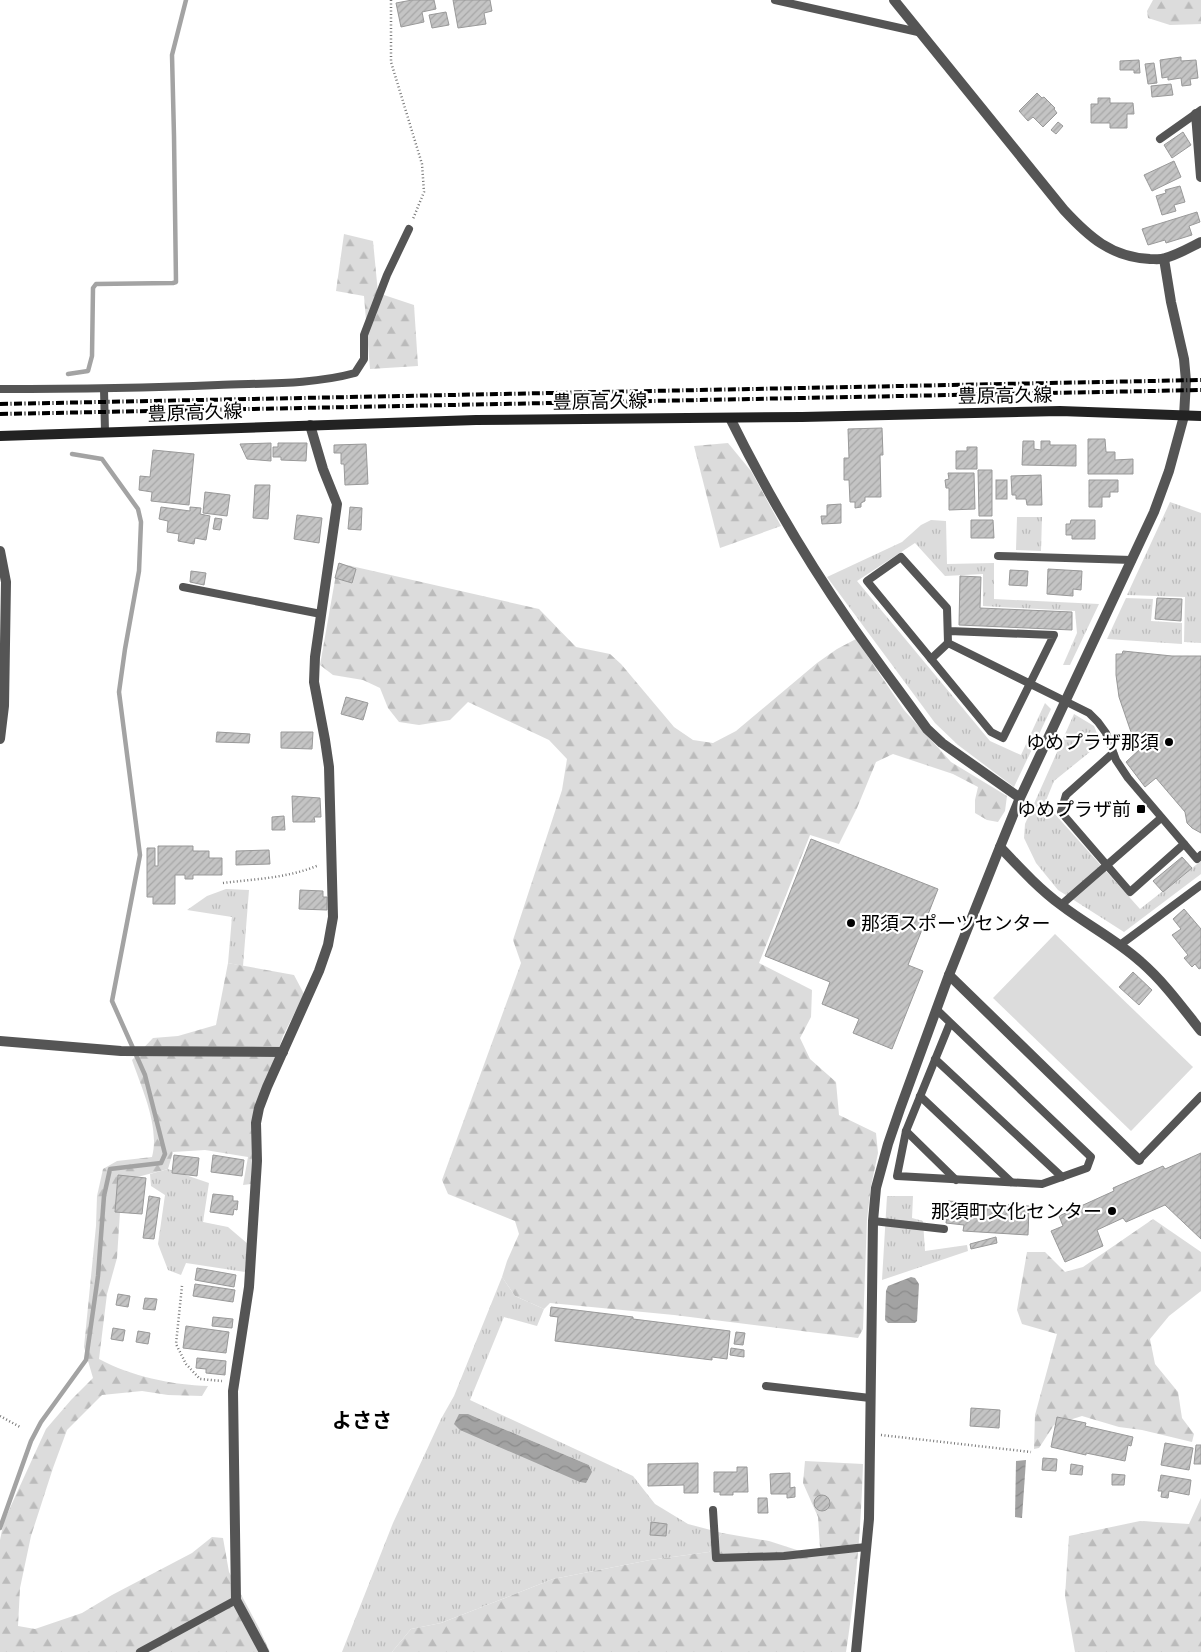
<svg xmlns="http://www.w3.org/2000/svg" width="1201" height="1652" viewBox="0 0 1201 1652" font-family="'PT Sans Narrow','Noto Sans JP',sans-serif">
<defs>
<pattern id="grass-tufts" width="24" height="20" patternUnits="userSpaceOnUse" patternTransform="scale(1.25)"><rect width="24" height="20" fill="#dcdcdc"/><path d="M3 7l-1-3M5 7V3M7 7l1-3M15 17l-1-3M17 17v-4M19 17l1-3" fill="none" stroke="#bbb"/></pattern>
<pattern id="forest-firs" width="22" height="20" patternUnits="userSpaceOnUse" patternTransform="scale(1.25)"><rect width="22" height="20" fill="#dcdcdc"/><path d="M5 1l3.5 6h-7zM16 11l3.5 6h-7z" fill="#bbb"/></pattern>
<pattern id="water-waves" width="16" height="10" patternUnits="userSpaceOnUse" patternTransform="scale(1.25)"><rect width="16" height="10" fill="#a3a3a3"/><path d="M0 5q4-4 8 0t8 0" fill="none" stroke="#8b8b8b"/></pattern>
<pattern id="building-hatch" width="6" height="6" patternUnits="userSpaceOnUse" patternTransform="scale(1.25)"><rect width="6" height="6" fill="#c4c4c4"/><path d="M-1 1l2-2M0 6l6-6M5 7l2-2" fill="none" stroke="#a7a7a7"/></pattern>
</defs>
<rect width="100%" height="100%" fill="#fff"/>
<g fill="url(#grass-tufts)" fill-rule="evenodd">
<polygon points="1170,502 1201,513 1201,643 1184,642 1185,597 1127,595"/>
<polygon points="1017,517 1042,517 1041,551 1016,550"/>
<polygon points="931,520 946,521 947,564 994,563 994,599 1099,604 1070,665 1063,665 1077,633 1075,611 983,606 983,574 945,576 915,543 857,581 990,741 1021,755 1045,703 1051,709 1014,787 958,745 935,723 827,577 902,542 921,525"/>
<polygon points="1126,598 1153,599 1151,621 1182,623 1182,644 1107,639"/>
<polygon points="1074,714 1094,726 1101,743 1054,781 1045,803 1140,909 1201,861 1201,874 1124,932 1058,890 1036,863 1024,838 1025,824"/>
<polygon points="226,889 249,890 243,966 228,963 232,917 187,910 207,896"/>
<polygon points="168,1169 209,1183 203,1222 228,1227 248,1244 245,1272 186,1263 181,1275 168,1270 158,1244 165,1195 151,1186 150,1174"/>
<polygon points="887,1196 913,1196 912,1218 923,1221 925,1251 967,1245 968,1251 882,1280"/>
<path d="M502 1277 515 1296 544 1309 537 1326 504 1317 470 1400 633 1476 655 1504 688 1524 722 1533 709 1552 650 1560 553 1579 441 1623 411 1629 392 1652H342L393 1523 441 1419 454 1396ZM468 1414 589 1465 592 1471Z"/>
</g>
<g fill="url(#forest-firs)">
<polygon points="1153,0 1201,0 1201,24 1170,25 1148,18 1147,11"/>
<polygon points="344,234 373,241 378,293 414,305 418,366 370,369 364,296 336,291"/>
<polygon points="728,443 751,471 781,526 720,548 694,446"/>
<polygon points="338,563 539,609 576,647 610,654 621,664 674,727 693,740 713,743 736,731 817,663 837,649 856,639 904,710 951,762 1007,796 1005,811 998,822 987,820 975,813 975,800 978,787 953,774 893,754 876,762 857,808 839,844 810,835 759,963 812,990 811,1017 800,1038 810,1059 836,1082 839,1115 876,1133 878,1153 871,1186 867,1219 863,1329 858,1338 674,1315 550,1303 544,1309 515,1296 502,1277 507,1261 519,1234 515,1221 448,1194 442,1180 521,963 513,940 562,790 567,759 549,740 468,702 450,720 419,725 399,722 388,708 380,688 363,680 333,675 320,665"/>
<path d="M228 963 294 975 304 994 283 1036 275 1060 254 1108 251 1184 243 1185 248 1157 205 1150 173 1152 168 1169 122 1181 117 1258 107 1294 99 1359C130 1376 172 1385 208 1386L202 1396 168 1395 142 1391 102 1395 67 1430 53 1468 31 1536 20 1588 18 1626 35 1629 82 1613 112 1595 192 1553 212 1537 223 1538 229 1572 259 1628 270 1652H0V1540L4 1521 46 1429 71 1400 93 1378 84 1347 96 1226 97 1196 103 1169 117 1161 152 1157C160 1127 142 1089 132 1060L153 1038 178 1036 216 1025Z"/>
<polygon points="1153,1219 1201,1252 1201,1291 1169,1316 1150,1339 1155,1364 1178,1392 1182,1418 1194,1434 1192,1442 1142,1430 1119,1427 1082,1416 1054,1425 1039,1448 1034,1449 1035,1415 1057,1334 1022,1324 1017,1310 1027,1252 1045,1252 1065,1272 1083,1267"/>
<path d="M805 1461 863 1464C861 1528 856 1588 846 1652H392L411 1629 441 1623 553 1579 650 1560 709 1552 722 1533 769 1541 803 1552 820 1548 818 1517 803 1483Z"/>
<polygon points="1201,1498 1201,1652 1075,1652 1065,1596 1069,1536 1140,1521 1189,1524"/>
</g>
<polygon fill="#dcdcdc" points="1055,934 1193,1067 1131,1131 993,998"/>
<g fill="url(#water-waves)">
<polygon points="911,1277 915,1278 919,1284 917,1321 915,1323 888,1323 885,1320 886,1291 888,1286"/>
<polygon points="459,1414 468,1414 589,1465 592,1472 586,1483 580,1482 460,1430 454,1424"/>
<polygon points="1026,1460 1022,1518 1015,1517 1016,1461"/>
</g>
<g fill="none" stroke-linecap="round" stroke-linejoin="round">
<g stroke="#a3a3a3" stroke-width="4.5">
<polyline points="68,374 88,371 92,356 93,288 96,284 173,283 176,282 174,136 172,55 186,0"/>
<polyline points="0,1528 31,1441 41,1422 86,1360 98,1276 104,1196 110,1169 161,1163 165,1154 145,1075 112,1001 140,855 119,692 125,649 139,571 141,522 138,509 102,459 72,454"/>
</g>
</g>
<g fill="url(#building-hatch)" stroke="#999">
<polygon points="412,0 434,0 436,9 422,12 424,22 401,27 396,3"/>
<polygon points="453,0 490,0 492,11 484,13 486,24 458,28"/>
<polygon points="446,12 449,25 432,28 429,15"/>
<polygon points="1181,57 1181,61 1196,60 1198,78 1190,79 1191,85 1182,86 1181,78 1168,80 1168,77 1162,78 1160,60"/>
<polygon points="1139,60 1140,73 1134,73 1134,70 1120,70 1120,61"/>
<polygon points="1154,63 1157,83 1148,84 1145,64"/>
<polygon points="1171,84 1173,95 1152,97 1151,86"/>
<polygon points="1037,93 1042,98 1044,97 1055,108 1054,109 1057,113 1043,127 1033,117 1028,121 1019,111"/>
<polygon points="1098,98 1110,98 1110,103 1133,103 1134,114 1127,114 1127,128 1110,128 1110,123 1091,123 1091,104 1098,104"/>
<polygon points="1058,122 1063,126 1056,134 1051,130"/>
<polygon points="1183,132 1191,145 1172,158 1164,145"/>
<polygon points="1174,161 1181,177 1152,191 1144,175"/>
<polygon points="1180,186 1185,202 1174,205 1176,211 1162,215 1156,196 1166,193 1165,190"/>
<polygon points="1197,212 1200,222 1189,226 1192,235 1166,243 1165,240 1148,245 1142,229"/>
<polygon points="882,428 883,455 880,455 881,497 865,497 865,501 861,503 861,507 855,508 855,502 850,502 849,480 844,480 844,458 849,458 848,429"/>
<polygon points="1088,439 1105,439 1106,452 1115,452 1115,460 1133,459 1133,474 1088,474"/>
<polygon points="1023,441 1034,441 1034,449 1041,450 1041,441 1050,441 1050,445 1076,445 1076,466 1022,465"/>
<polygon points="271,443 271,461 247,459 240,444"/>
<polygon points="278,443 307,443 306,461 281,460 281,457 273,457 273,447 278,447"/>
<polygon points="366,444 368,484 345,485 344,464 341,464 341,453 334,453 334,445"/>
<polygon points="967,447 977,447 977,469 956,469 956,451 967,451"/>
<polygon points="153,450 194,454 189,505 151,501 152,492 139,490 140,476 150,477"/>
<polygon points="978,470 992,470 992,516 979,516"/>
<polygon points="948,473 974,473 975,509 949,510 949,488 946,488 945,480 949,479"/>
<polygon points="1041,475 1042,505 1027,505 1026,499 1016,499 1016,495 1012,495 1011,476"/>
<rect x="996" y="480" width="11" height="19"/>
<polygon points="1089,480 1118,480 1118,492 1110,492 1110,497 1102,497 1102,507 1089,507"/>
<polygon points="255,485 270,485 268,519 253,518"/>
<polygon points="205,492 230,495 227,516 203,513"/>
<polygon points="841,504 841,523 822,524 821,516 827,516 827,505"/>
<polygon points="161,507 190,511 190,507 201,508 200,514 210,516 206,540 195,538 194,544 178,541 179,534 167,532 168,521 159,519"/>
<polygon points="350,507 362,508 361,530 348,529"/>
<polygon points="297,515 322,518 319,543 294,539"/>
<polygon points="215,518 222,519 220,530 213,529"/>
<polygon points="971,520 993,520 994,538 971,538"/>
<polygon points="1071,520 1095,520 1095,539 1072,539 1072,535 1066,535 1066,524 1070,524"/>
<polygon points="339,563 356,569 352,583 335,578"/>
<polygon points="1048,569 1082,571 1081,590 1073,589 1073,596 1047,594"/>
<polygon points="1010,570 1028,571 1027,586 1009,585"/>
<polygon points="191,571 206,573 204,585 190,582"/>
<polygon points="960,576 981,577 980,608 1072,612 1072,630 959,625"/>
<polygon points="1157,598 1182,599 1181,621 1155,619"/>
<polygon points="1123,651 1172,656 1201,656 1201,833 1192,828 1187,823 1185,812 1156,778 1145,787 1126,762 1140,749 1132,735 1119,697 1116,675 1116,654 1122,654"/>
<polygon points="346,697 368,703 363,720 341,714"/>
<polygon points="217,732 250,734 249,743 216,742"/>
<polygon points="281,732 313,732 312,749 281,748"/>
<polygon points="292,796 320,798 321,817 314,817 315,822 293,822"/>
<polygon points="284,816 285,830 272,830 272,817"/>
<polygon points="811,839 938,889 908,965 923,971 892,1049 853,1033 859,1019 822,1004 830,982 765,956"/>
<polygon points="158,846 193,846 193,851 209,851 209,858 222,858 222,875 193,875 193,879 185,879 185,875 175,875 175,904 153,904 153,897 147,897 147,848 155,848 155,866 158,866"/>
<polygon points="269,850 270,864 236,865 236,851"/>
<polygon points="1182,857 1192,868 1163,892 1153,881"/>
<polygon points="300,890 323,891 323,897 327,897 327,910 299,909"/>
<polygon points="1184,909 1201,929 1201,968 1199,969 1195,964 1192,967 1184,958 1188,955 1172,935 1181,929 1173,919"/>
<polygon points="1133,972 1152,990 1139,1005 1119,987"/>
<polygon points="1201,1153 1201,1239 1165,1205 1126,1222 1123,1218 1097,1230 1103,1246 1065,1262 1051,1231 1063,1226 1059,1216 1114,1191 1113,1188 1163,1166 1165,1169"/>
<polygon points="174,1155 199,1158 197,1176 172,1173"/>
<polygon points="213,1155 244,1160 242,1176 211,1172"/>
<polygon points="118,1175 146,1178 142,1214 115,1212"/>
<polygon points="213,1194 233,1196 233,1201 238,1201 237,1210 234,1209 233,1215 210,1212"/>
<polygon points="149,1196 160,1198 154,1239 143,1238"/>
<polygon points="948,1201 1029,1206 1028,1235 963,1231 964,1225 946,1223"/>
<polygon points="996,1237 997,1243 971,1249 970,1244"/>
<polygon points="197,1268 236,1275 234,1287 195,1280"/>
<polygon points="195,1284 235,1290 233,1302 193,1296"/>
<polygon points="118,1294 130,1296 128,1307 116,1305"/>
<polygon points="145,1298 157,1299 155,1310 143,1309"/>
<polygon points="551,1307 633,1317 633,1319 730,1331 727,1359 712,1357 712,1360 555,1341 558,1317 550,1316"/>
<polygon points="213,1317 233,1319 232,1328 212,1326"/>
<polygon points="186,1326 229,1332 226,1353 183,1348"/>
<polygon points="113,1328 125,1330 123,1341 111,1339"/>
<polygon points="138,1331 150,1333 148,1344 136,1342"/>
<polygon points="736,1332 745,1333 743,1345 734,1344"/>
<polygon points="731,1348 744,1350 744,1357 730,1355"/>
<polygon points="197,1358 226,1361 225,1375 206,1373 206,1369 196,1368"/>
<polygon points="971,1408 1000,1410 999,1428 970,1426"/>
<polygon points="1057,1417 1086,1423 1085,1426 1133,1437 1131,1446 1128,1445 1125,1461 1086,1453 1086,1455 1051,1447"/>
<polygon points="1165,1443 1193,1448 1189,1470 1161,1465"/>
<polygon points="1196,1445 1201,1445 1201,1464 1194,1464"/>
<polygon points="1043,1458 1057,1459 1056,1471 1042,1470"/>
<polygon points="698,1463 698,1493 684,1493 684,1485 648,1486 648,1464"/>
<polygon points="1071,1464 1083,1466 1082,1475 1070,1474"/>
<polygon points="737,1467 747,1467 748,1492 733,1492 733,1495 720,1495 720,1492 714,1492 714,1472 737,1472"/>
<polygon points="790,1473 790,1488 795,1487 795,1497 787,1498 787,1494 771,1494 770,1474"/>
<polygon points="1112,1474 1125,1475 1124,1485 1112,1485"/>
<polygon points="1161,1475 1191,1480 1189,1495 1169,1491 1168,1498 1161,1497 1162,1491 1158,1491"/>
<circle cx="822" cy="1503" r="8"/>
<polygon points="758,1498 767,1498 768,1513 758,1513"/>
<polygon points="651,1522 667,1524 666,1536 650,1535"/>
</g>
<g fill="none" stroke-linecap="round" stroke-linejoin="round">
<g stroke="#777" stroke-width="2.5" stroke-dasharray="1 2.5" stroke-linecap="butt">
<polyline points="391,0 391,62 422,164 424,192 413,219"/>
<path d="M223 883C255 879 289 878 319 865"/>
<polyline points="182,1286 176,1344 186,1364 200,1379 222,1381"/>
<polyline points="0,1416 20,1427"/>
<polyline points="881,1435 1031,1452"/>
</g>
<g stroke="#555" stroke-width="8">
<polyline points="775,0 918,32"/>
<polyline points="1160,139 1201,110"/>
<path d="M0 389C73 389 145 388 218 385 263 383 311 385 355 373L364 359V335L387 275 409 229"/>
<polyline points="104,389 105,432"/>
<polyline points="998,556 1132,560"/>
<polyline points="183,587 321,614"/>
<polyline points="949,631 1054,635 1003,738 991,732 867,581 901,557 947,608 948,643 1089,713 1098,722 1106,733 1116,760 1128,778 1197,859 1201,855"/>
<polyline points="931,659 948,643"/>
<polyline points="1113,753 1066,795 1061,812 1130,892 1184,844"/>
<polyline points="1061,905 1161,818"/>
<polyline points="1120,945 1201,885"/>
<polyline points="937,1010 1091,1157 1087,1168 1042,1184 897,1176 906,1131 950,1023"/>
<polyline points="935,1059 1062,1177"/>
<polyline points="920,1096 1011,1182"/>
<polyline points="906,1131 956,1180"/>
<polyline points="1139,1160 1201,1096"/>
<polyline points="873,1221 944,1229"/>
<polyline points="766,1386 870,1398"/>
<polyline points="713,1510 716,1558 784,1556 866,1547"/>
<polyline points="140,1652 236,1600"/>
</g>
<g stroke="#555" stroke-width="10">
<path d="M894 0 1064 210C1089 237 1111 257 1150 259 1155 259 1161 260 1165 258 1177 255 1189 248 1201 242"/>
<polyline points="1196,114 1201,177"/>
<polyline points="1164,259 1171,302 1184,359 1186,381 1184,416"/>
<path d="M730 418C765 489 806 559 851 624 876 660 902 694 927 729L942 743 1020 798"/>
<polyline points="0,551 6,582 4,706 0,739"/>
<path d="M1000 847C1019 867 1038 888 1061 905 1087 925 1117 940 1141 962 1164 982 1182 1007 1201 1031"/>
<polyline points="949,975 1139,1160"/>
<polyline points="0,1041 121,1051 283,1052"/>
<polyline points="264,1652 236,1600 233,1391 249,1287 257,1161 256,1123 259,1108 267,1087 319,971 328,945 333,917 329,767 325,740 314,682 315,657 337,504 323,469 310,425"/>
</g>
<polyline stroke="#555" stroke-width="10" points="856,1652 869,1519 873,1221 876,1188 888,1144 900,1109 949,975 1000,847 1020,798 1154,512 1169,471 1184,416"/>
<polyline stroke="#222" stroke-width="10" points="0,436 476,420 802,417 1060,411 1201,416"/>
<g stroke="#000" stroke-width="4" stroke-dasharray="8 2.5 1 2.5" stroke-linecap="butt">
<polyline points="0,404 1201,380"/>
<polyline points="0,414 1201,390"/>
</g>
</g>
<g fill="#000" stroke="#fff" stroke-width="2">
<circle cx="1169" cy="742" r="5"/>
<rect x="1136" y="804" width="10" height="10" rx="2.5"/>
<circle cx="851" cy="923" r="5"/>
<circle cx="1112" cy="1211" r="5"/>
</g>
<g text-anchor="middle" stroke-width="4.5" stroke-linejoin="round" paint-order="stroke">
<g font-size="19" fill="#000" stroke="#fff">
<text transform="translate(1005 395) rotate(-1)" y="7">豊原高久線</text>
<text transform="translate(600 401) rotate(-1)" y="7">豊原高久線</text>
<text transform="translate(195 412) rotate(-2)" y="7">豊原高久線</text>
</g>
<g font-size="19" fill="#000" stroke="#fff" text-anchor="end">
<text x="1159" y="749">ゆめプラザ那須</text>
<text x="1131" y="816">ゆめプラザ前</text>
<text x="861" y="930" text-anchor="start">那須スポーツセンター</text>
<text x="1102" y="1218">那須町文化センター</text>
</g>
<g font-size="20" font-weight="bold" fill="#000" stroke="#fff">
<text x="362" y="1427">よささ</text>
</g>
</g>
</svg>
